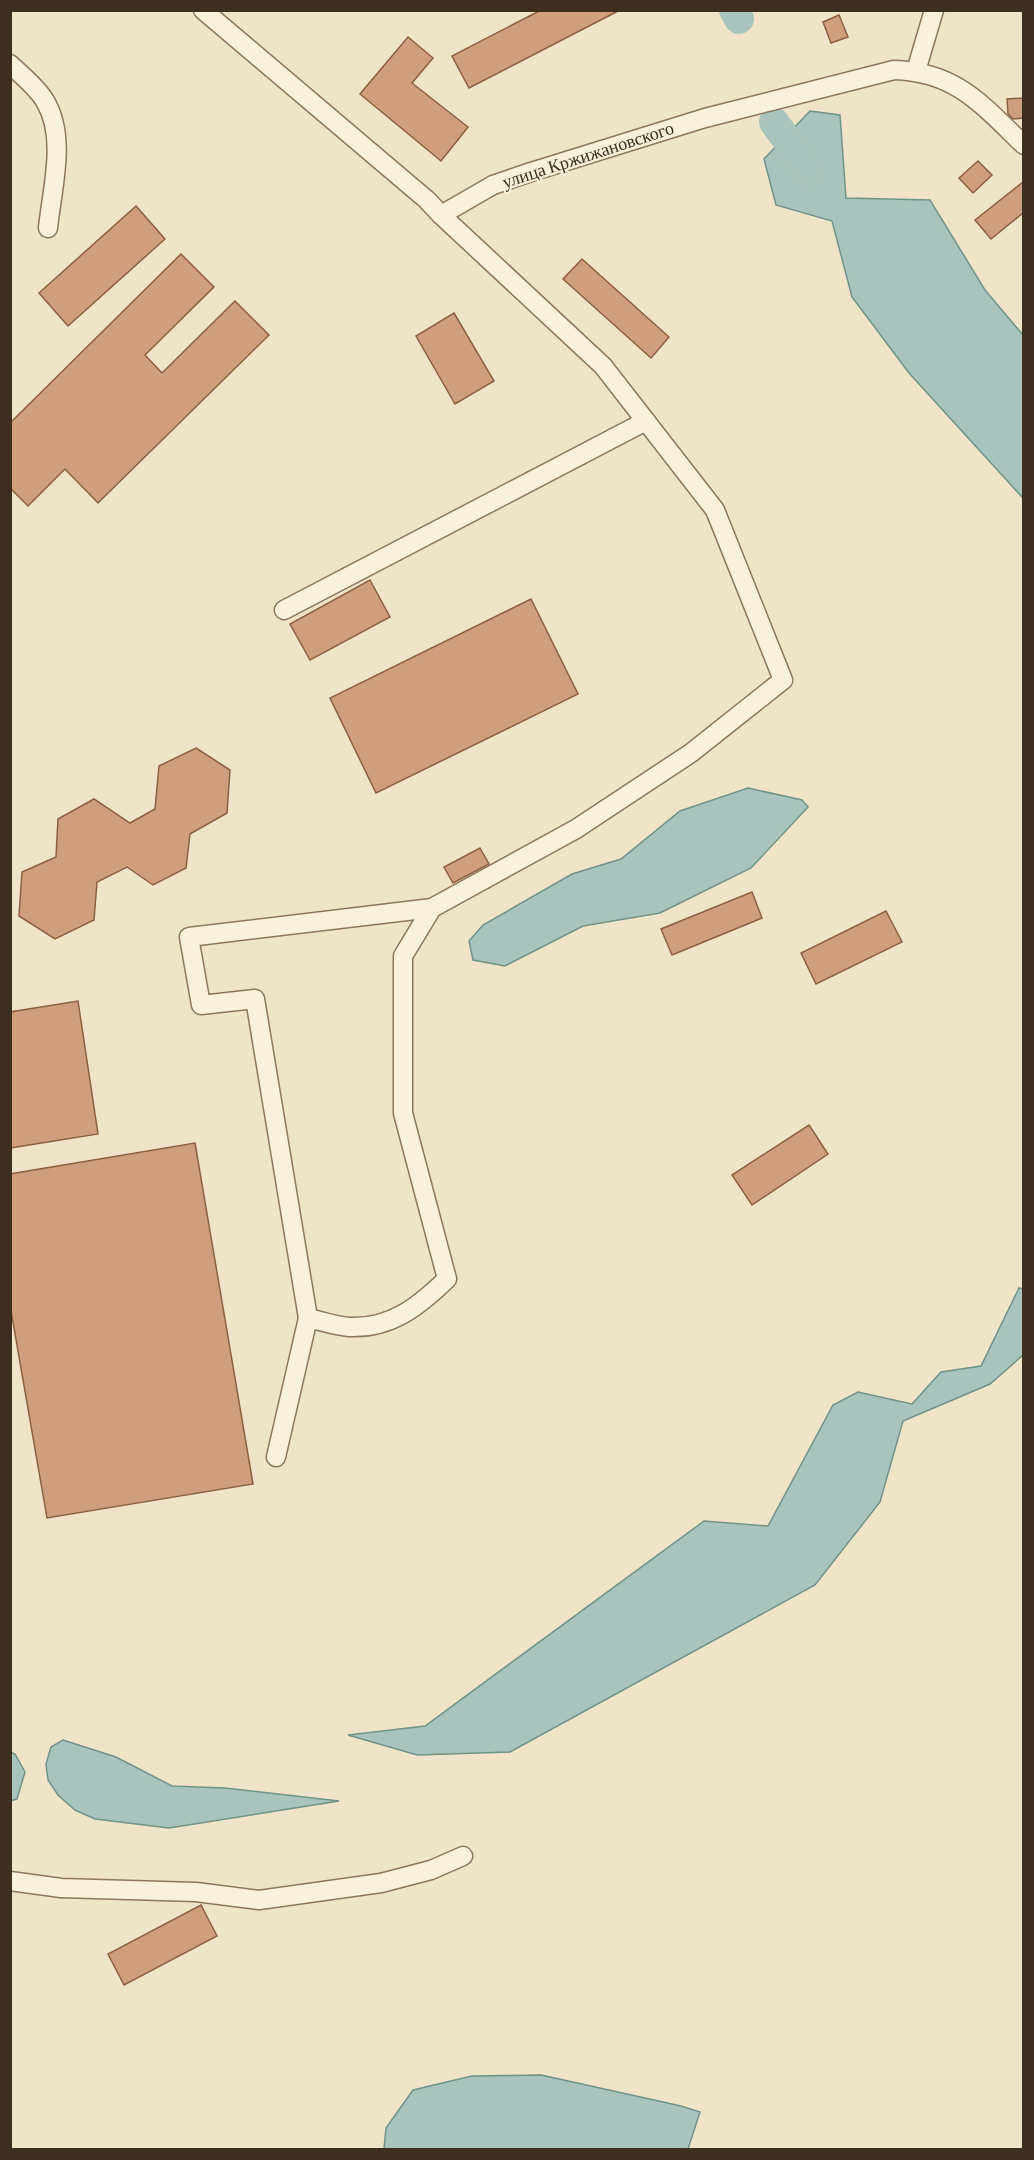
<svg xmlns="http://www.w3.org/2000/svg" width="1034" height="2160" viewBox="0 0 1034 2160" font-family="'Crimson Pro',serif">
<rect width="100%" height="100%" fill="#f0e4c8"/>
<g fill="#a9c4bc" stroke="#6f938a" stroke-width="1.5">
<polygon points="810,111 840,115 846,198 930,200 985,290 1023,335 1023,498 909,373 852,297 832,221 776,205 764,159"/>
<polygon points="748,788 802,800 808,807 751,868 660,913 583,926 505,966 473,960 469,941 483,925 572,874 621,859 680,811"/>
<polygon points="1019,1288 1023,1289 1023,1355 990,1384 903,1421 880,1502 815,1585 510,1752 417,1755 348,1735 425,1726 704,1521 768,1526 833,1405 858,1392 912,1404 941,1372 981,1366"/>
<polygon points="63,1740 116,1757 172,1786 225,1788 339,1801 169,1828 95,1819 75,1810 58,1795 48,1780 46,1764 51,1747"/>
<polygon points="10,1752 15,1754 25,1772 17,1799 11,1801"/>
<polygon points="541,2075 681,2106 700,2112 688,2149 384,2149 386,2128 413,2090 472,2076"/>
</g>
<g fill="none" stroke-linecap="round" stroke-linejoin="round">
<g stroke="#a9c4bc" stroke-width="30">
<polyline points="734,10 739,19"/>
<polyline points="774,122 809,170"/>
</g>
</g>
<g fill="#cf9f7d" stroke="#8d5f41" stroke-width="1.5">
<polygon points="541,10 620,10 469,88 452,56"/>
<polygon points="839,15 848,37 831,43 823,22"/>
<polygon points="408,37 433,58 412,83 468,127 441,161 360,94"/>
<polygon points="1023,98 1023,118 1013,119 1008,114 1007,99"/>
<polygon points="978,161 992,175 973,193 959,178"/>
<polygon points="1023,182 1023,213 991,239 975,220"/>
<polygon points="136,206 165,239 68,326 39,293"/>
<polygon points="181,254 214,287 145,355 162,373 235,301 269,335 98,503 65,469 28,506 10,488 10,423"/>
<polygon points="582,259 669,337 651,358 563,279"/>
<polygon points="454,313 494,381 455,404 416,336"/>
<polygon points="370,580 390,617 310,660 290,624"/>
<polygon points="531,599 578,694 376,793 330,698"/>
<polygon points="196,748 230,770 227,813 190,834 186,868 153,885 127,867 97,882 94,920 55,939 19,916 22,872 56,857 58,819 94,799 130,823 155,809 159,766"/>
<polygon points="480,848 489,864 453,883 444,867"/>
<polygon points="752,892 762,918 672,955 661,929"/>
<polygon points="886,911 902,942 816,984 801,953"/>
<polygon points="78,1001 98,1134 10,1148 10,1012"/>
<polygon points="809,1125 828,1154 752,1205 732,1175"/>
<polygon points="195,1143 253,1484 47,1518 10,1305 10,1174"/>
<polygon points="201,1905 217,1936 124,1985 108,1954"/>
</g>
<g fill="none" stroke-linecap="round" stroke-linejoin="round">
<g stroke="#8d765c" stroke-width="21">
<g id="minor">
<path d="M203 10 427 200 441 215 493 185 531 172 705 118 894 70C957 72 982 105 1024 145"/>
<path d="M10 64C21 75 37 87 45 101 67 137 52 188 48 228"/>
<polyline points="916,71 934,10"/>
<polyline points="284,610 646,421"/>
<polyline points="308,1318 255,999 201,1005 189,937 432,908"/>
<path d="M276 1457 308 1318C321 1321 336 1326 349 1327 391 1329 419 1306 447 1279L403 1113V956L432 908 576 829 691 753 783 680 715 510 603 366 441 215"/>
<polyline points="10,1881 61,1888 196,1892 259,1900 381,1883 431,1870 463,1856"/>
</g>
</g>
<use href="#minor" stroke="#faf1dc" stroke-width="18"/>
</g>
<g text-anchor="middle" stroke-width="4.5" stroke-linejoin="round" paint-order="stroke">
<g font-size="18" fill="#3d2e20" stroke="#f7eed8">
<text transform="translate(588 155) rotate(-18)" y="6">улица Кржижановского</text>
</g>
</g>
<rect width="1034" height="2160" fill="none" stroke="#3d2e20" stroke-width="24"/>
</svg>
